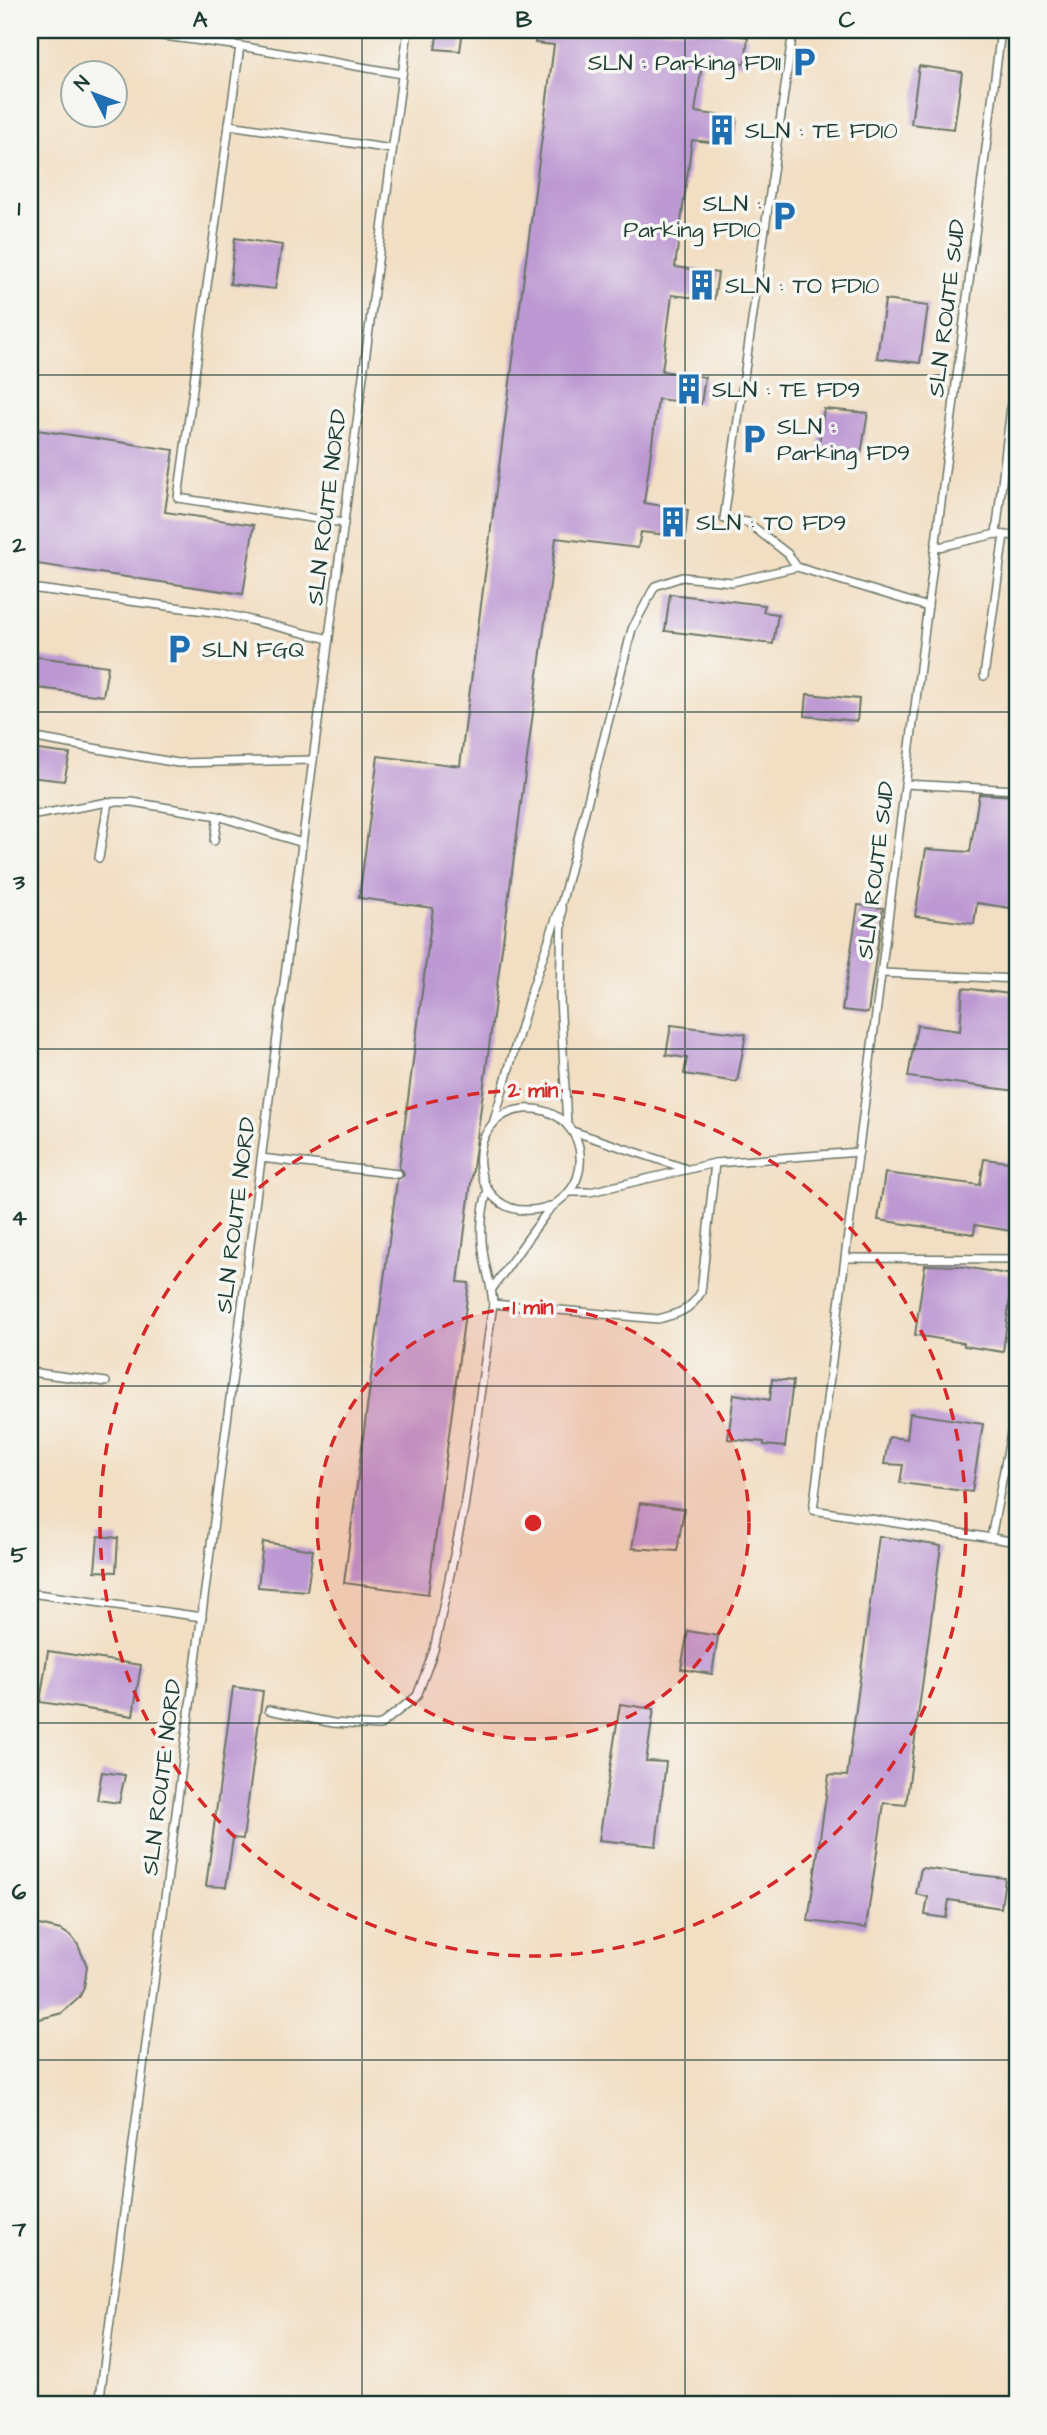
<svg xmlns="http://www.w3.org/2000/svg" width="1047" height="2435" viewBox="0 0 1047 2435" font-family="'Architects Daughter',sans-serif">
<rect width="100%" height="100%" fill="#f6f6f2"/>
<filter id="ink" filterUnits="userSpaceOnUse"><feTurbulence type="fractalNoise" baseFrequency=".0143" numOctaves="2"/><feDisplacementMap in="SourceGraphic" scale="14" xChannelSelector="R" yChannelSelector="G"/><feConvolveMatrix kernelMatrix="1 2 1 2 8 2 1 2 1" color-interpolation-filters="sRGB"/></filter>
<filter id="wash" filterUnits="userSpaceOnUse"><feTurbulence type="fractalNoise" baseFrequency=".00686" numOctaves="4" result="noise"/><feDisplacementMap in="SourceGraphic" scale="28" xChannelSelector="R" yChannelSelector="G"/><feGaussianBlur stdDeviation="1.57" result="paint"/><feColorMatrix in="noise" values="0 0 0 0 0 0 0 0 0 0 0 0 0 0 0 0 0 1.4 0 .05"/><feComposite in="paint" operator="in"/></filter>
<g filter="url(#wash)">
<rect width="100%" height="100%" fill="#f2dec2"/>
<polygon fill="#5abbd9" stroke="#3c7c86" stroke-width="2" points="1017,177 1017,249 1007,249"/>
<g id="blocks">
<g fill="#bd99d3">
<polygon points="438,30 463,30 460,51 435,49"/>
<polygon points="537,30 703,30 748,37 745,64 703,58 695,112 737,118 734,145 692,140 675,267 718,273 714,300 672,295 662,371 705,377 701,404 658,399 644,503 688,510 685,537 641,532 638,548 556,538 458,1282 469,1283 428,1594 344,1583 397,1180 404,1175 403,1171 399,1168 433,908 359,898 378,756 460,766 554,45 535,43"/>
<polygon points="919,66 962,72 954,129 911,124"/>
<polygon points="235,238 282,245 275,289 230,284"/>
<polygon points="885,300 928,306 920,363 877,358"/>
<polygon points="824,409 868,413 861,454 818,449"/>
<polygon points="30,429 174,450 165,512 254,525 243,594 30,563"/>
<polygon points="670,594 765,605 763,612 778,614 773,644 665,631"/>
<polygon points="30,656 108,666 103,696 30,687"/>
<polygon points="807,694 859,699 857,721 805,716"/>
<polygon points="30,749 70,754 64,781 30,777"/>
<polygon points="979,794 1017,796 1017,909 977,903 974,924 915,916 926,849 970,852"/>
<polygon points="858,905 883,908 868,1013 842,1010"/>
<polygon points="963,988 1017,995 1017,1091 908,1077 917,1025 960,1031"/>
<polygon points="671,1025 746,1034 737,1082 684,1074 687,1058 666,1055"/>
<polygon points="984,1159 1017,1163 1017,1232 975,1225 974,1234 878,1220 885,1173 980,1185"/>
<polygon points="925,1265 958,1266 1013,1275 1003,1352 964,1346 964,1343 915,1335"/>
<polygon points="772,1379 793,1381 785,1447 764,1445 764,1442 728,1439 734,1394 770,1400"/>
<polygon points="910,1413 983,1424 972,1492 900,1483 903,1465 884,1464 889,1437 907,1439"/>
<polygon points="640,1503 684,1509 677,1551 632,1548"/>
<polygon points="98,1536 118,1538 116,1572 95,1571"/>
<polygon points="879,1536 941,1546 906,1805 884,1803 866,1928 808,1921 829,1775 847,1776"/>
<polygon points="263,1542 313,1550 307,1591 258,1587"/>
<polygon points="688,1631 718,1636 712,1674 681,1669"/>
<polygon points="48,1651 141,1665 133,1716 40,1702"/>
<polygon points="233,1687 263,1691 243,1839 233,1838 226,1887 206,1886"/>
<polygon points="620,1704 654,1709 646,1761 666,1762 656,1846 599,1840"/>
<polygon points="102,1772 125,1775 119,1803 97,1800"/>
<polygon points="921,1868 1005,1878 1001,1908 949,1900 946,1918 925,1915 928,1897 916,1894"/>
<polygon points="39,1925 61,1930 71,1936 78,1945 87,1966 84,1988 79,1998 62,2013 40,2019 30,2018 30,1926"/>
</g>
</g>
</g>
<g filter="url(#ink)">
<use href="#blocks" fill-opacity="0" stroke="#697566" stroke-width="2"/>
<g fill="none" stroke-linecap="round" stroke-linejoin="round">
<g stroke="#697566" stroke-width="10">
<g id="lane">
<polyline points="118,30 240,46 402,74"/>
<polyline points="793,30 724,519 747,522 788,554 797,567 928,607"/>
<polyline points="1001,30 813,1510 1017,1542"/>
<polyline points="204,41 205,30"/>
<polyline points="229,125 240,46"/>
<polyline points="344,523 178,498 229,125 392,149"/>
<polyline points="996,534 1012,398 1017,392"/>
<polyline points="935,548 996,534 1017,536"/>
<polyline points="30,588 221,613 329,639"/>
<polyline points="984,676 1004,535"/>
<polyline points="30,737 178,763 313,760"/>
<polyline points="905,784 1017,790"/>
<polyline points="30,816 108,802 132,802 218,816 302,843"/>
<polyline points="214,841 218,816"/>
<polyline points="99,858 108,802"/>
<polyline points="562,909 560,998 567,1124"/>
<polyline points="882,973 1017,979"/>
<polyline points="493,1124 531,992 562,901 632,629 655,586 682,577 732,582 797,567"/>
<polyline points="572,1131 684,1168"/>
<polyline points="261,1158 398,1174"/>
<polyline points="569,1192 590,1192 715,1163 859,1152"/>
<polyline points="846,1258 1017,1259"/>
<path d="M492 1289C510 1264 527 1239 545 1215 551 1205 560 1202 568 1193 584 1175 585 1144 567 1125 556 1113 540 1108 524 1109 461 1115 467 1214 530 1210 536 1210 544 1208 550 1206"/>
<path d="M493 1304 658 1319C678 1314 691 1310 701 1292L715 1163"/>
<polyline points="30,1372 106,1382"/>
<polyline points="991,1538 1013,1423 1017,1418"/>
<polyline points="30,1593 202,1617"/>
<path d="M269 1710 333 1723 379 1726 417 1696 434 1650 464 1508 493 1304C492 1285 485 1269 483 1250 480 1231 482 1208 488 1190"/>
<polyline points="99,2405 408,30"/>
</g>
</g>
<use href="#lane" stroke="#fff" stroke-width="7"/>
</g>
</g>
<path fill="none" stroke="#1f3d34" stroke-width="2" stroke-opacity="0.55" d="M362 30V2405M685 30V2405M30 375H1017M30 712H1017M30 1049H1017M30 1386H1017M30 1723H1017M30 2060H1017"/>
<circle cx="533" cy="1523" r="216" fill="#d62828" fill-opacity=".12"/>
<g fill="none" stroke="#d62828" stroke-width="3.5" stroke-dasharray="12 9">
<circle cx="533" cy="1523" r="216"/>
<circle cx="533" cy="1523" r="433"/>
</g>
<defs>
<g id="parking-bare" transform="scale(2.415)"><path d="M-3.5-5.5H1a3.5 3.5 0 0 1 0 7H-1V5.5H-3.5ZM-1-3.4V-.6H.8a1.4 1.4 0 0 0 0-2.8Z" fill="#1f6fb2" stroke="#f6f6f2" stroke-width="2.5" paint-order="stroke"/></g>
<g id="building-bare" transform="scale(2.415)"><path d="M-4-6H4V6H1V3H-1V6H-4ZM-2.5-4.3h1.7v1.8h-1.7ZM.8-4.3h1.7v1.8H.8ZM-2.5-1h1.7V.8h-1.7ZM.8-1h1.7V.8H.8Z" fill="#1f6fb2" stroke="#f6f6f2" stroke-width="2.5" paint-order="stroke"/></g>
</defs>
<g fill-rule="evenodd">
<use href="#parking-bare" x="804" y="62"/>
<use href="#building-bare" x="722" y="130"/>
<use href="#parking-bare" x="784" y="216"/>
<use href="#building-bare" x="702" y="285"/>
<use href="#building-bare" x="689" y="389"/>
<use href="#parking-bare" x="754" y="439"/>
<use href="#building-bare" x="673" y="522"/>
<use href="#parking-bare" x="179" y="649"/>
</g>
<g text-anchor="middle" stroke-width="7" stroke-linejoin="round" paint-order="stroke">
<g font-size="23" fill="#1f3d34" stroke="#f6f6f2" text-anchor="start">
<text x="781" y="70" text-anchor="end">SLN : Parking FD11</text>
<text x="745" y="138">SLN : TE FD10</text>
<text x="761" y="211" text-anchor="end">SLN :<tspan x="761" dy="26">Parking FD10</tspan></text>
<text x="725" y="293">SLN : TO FD10</text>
<text x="712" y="397">SLN : TE FD9</text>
<text x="777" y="434">SLN :<tspan x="777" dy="26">Parking FD9</tspan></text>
<text x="696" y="530">SLN : TO FD9</text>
<text x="202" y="657">SLN FGQ</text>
</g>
<g font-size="23" fill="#1f3d34" stroke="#f6f6f2">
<text transform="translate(946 308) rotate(-83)" y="8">SLN ROUTE SUD</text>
<text transform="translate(326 507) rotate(-83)" y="8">SLN ROUTE NORD</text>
<text transform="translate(875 870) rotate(-83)" y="8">SLN ROUTE SUD</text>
<text transform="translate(235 1215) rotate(-83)" y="8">SLN ROUTE NORD</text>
<text transform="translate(161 1777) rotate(-83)" y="8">SLN ROUTE NORD</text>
</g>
</g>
<circle cx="533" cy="1523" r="10" fill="#d62828" stroke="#f6f6f2" stroke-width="3.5"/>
<g font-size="21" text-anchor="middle" font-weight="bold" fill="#d62828" stroke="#f6f6f2" stroke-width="7" stroke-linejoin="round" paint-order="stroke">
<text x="533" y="1097">2 min</text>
<text x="533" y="1314">1 min</text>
</g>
<rect width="1047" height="2435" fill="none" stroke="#f6f6f2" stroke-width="77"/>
<g transform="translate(94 94) rotate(312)"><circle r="33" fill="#f6f6f2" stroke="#a0aca6" stroke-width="2"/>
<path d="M0-5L12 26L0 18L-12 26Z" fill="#1f6fb2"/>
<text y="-10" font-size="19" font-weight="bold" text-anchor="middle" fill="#1f3d34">N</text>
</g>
<rect x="38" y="38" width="971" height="2358" fill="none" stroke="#1f3d34" stroke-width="2.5"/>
<g font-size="23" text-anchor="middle" font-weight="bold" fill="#1f3d34">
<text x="200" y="27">A</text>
<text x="524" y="27">B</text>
<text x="847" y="27">C</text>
<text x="19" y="215">1</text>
<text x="19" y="552">2</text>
<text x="19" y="889">3</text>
<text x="19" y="1225">4</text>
<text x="19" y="1562">5</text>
<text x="19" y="1899">6</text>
<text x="19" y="2236">7</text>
</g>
</svg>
